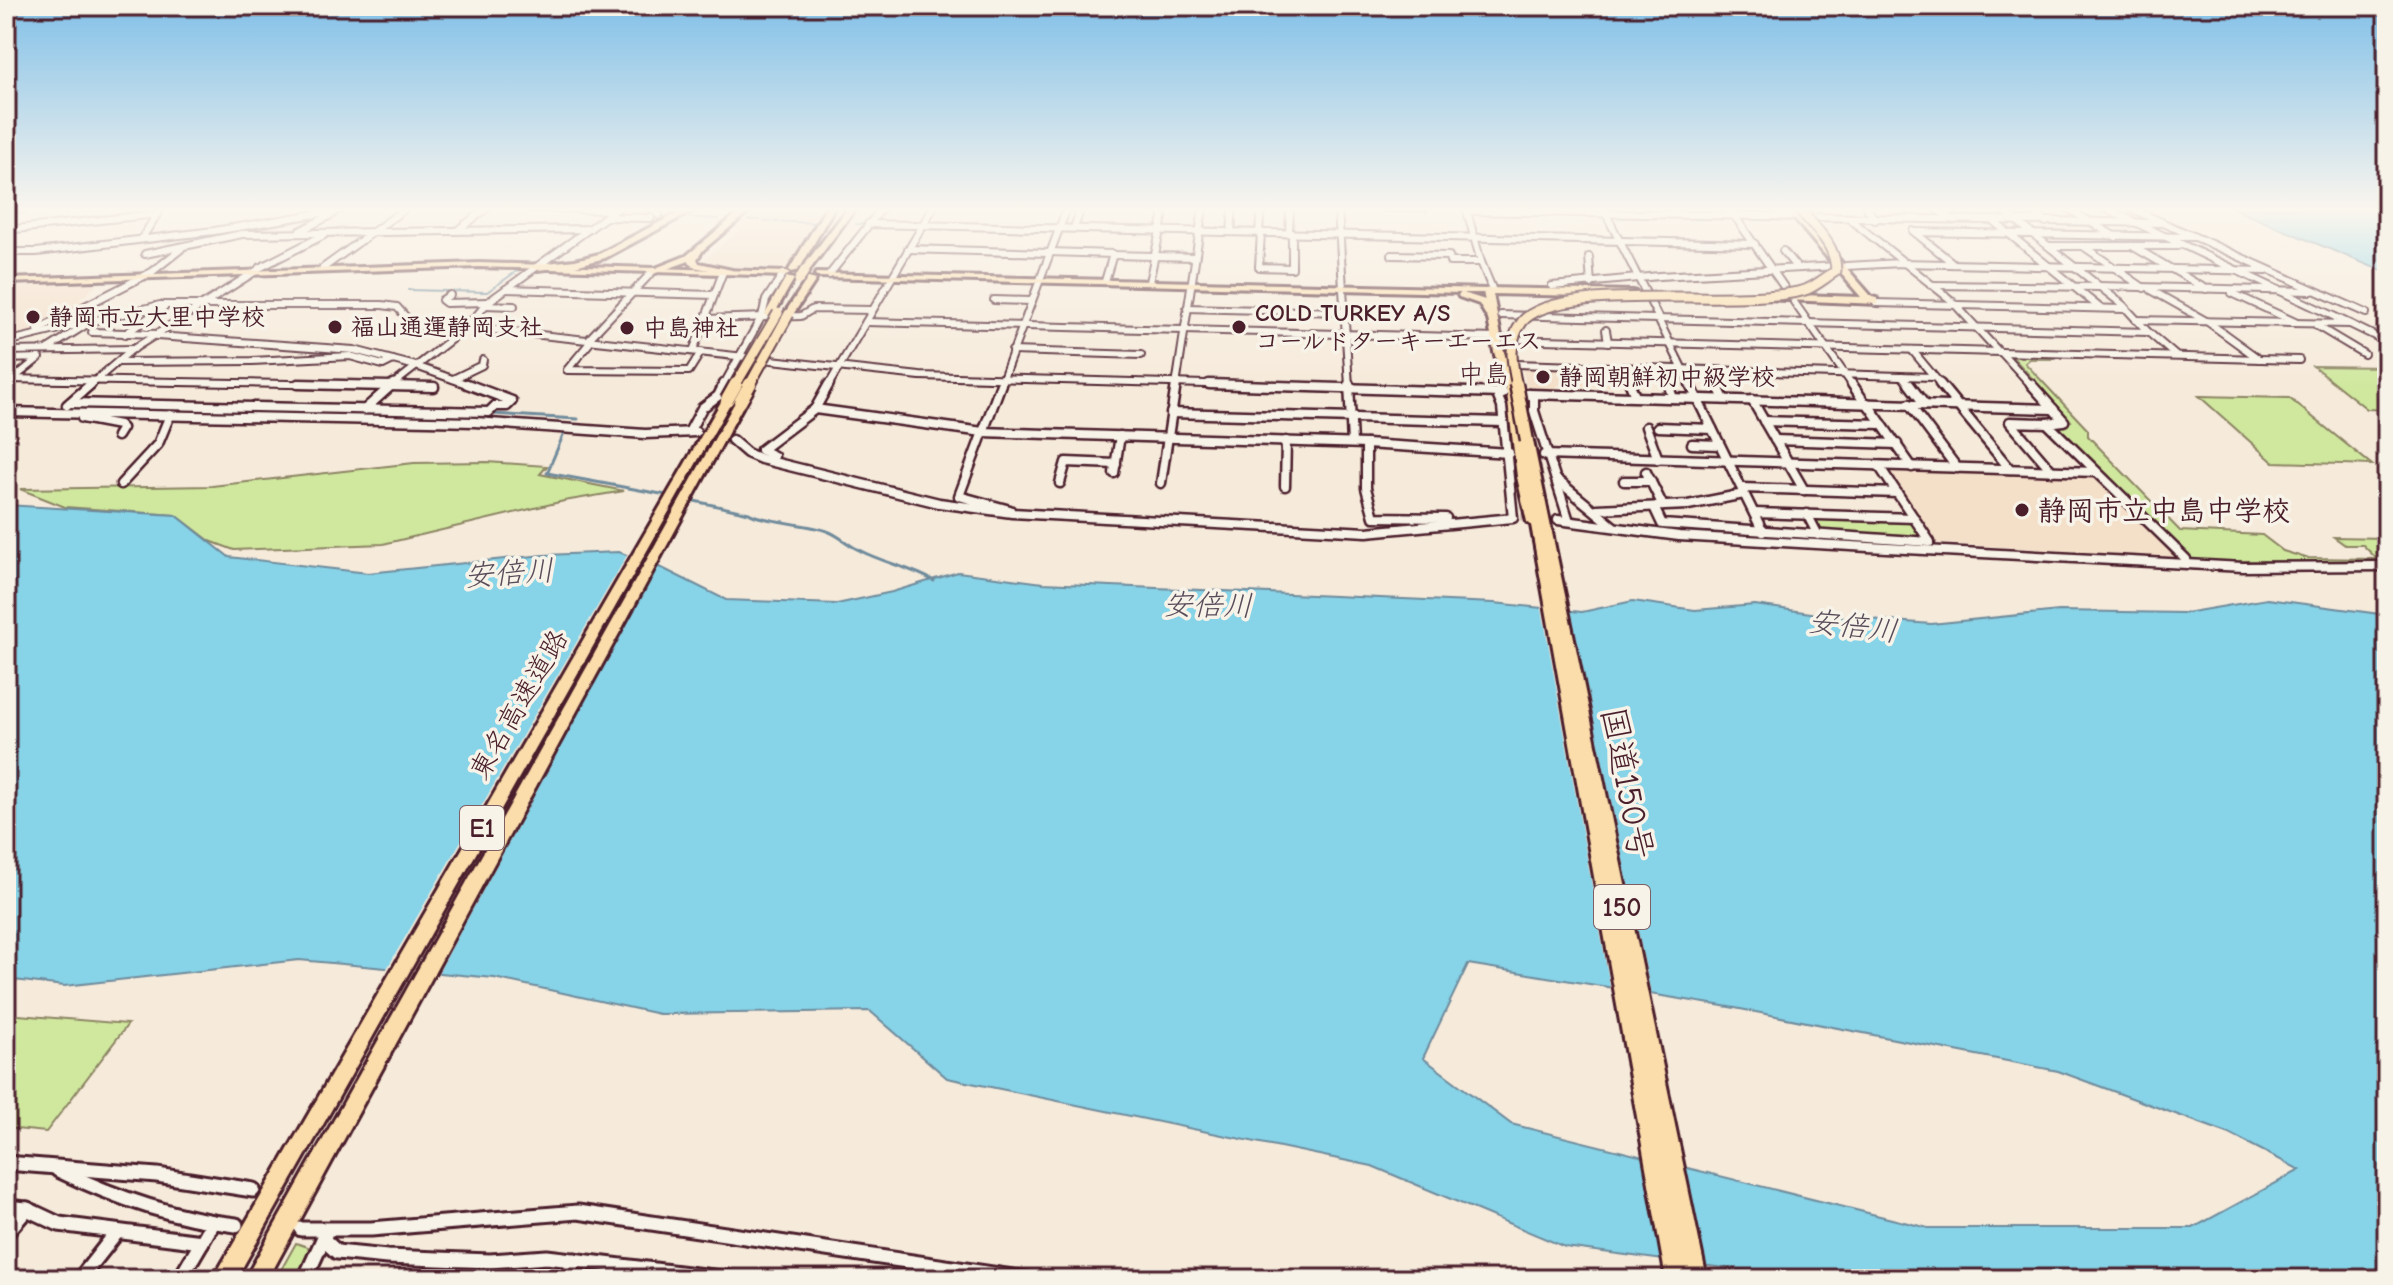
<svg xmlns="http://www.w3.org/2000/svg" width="2393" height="1285" viewBox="0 0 2393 1285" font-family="'Comic Neue','Klee One',sans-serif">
<rect width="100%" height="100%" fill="#f6eada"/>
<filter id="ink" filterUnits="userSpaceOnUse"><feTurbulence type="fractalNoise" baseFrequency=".0125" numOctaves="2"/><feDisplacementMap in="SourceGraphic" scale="16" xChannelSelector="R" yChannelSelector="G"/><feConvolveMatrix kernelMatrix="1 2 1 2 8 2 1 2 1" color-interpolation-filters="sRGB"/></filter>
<g filter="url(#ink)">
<g fill="#f4dfc9">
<polygon points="754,208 824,210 788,270 718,268 700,263 741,229"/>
<polygon points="102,281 79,300 94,300 28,334 6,340 6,285"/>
<polygon points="1522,366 1605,368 1613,386 1556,385 1557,393 1528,392"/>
<polygon points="1887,471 2094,476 2180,558 1936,543"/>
</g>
<g fill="#cfe89e" stroke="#8c8464" stroke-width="2">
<polygon points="2010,354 2047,355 2055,359 2030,359 2025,363 2088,430 2088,436 2180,531 2262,535 2283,551 2306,558 2377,559 2363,545 2345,545 2334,537 2387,538 2387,562 2193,561 2060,428 2071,421"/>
<polygon points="2313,366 2387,367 2387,410 2367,409"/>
<polygon points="2199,396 2289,398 2372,465 2273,462"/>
<polygon points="487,462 547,466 540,474 624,491 564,501 383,544 234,550 210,541 176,515 65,507 20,489 212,486 414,463"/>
<polygon points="1811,518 1913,521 1924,539 1820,533"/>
<polygon points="6,1014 128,1024 46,1132 6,1128"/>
<polygon points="296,1243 308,1247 310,1255 297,1279 276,1279"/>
</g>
<g fill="#87d3e7" stroke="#6f8b9c" stroke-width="2" fill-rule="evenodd">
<polygon points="2231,208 2387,208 2387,273"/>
<path d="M6 505 176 515 229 557 368 573 544 555 619 552 664 569 726 600 837 604 892 592 958 572 1043 583 1494 603 1582 612 1633 601 1695 610 1755 605 1832 616 1931 624 2059 611 2185 613 2267 599 2387 615V1265L2366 1272 2323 1279H1808L1565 1247 1372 1166 947 1078 870 1011 659 1014 494 978 299 960 64 986 6 979ZM1468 964 1735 1008 2058 1071 2230 1134 2300 1170 2193 1228H1928L1511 1124 1423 1058Z"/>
</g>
<g fill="#f6eada">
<polygon points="629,552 660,563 436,977 385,972"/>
<polygon points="1541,604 1570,607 1652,998 1611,992"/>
</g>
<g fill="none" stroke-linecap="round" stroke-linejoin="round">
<g stroke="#6f8b9c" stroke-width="2">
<polyline points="672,210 677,208"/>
<polyline points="664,212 667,211"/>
<polyline points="680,217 719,219"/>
<polyline points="748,220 760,220"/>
<polyline points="764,221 818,223"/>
<polyline points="856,224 865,224"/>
<polyline points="408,290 487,292 517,271"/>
</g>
<g stroke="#6f8b9c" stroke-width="3">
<polyline points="491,414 578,419"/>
<polyline points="565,431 547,473 683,498"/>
<path d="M690 500 749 513C759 521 810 524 827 531 839 535 848 545 859 550 883 563 910 567 934 581"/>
</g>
<polyline stroke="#d4c1b7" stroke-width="8" stroke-dasharray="8 4" stroke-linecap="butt" points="1521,517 1558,520"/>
<polyline stroke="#d4c1b7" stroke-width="13" stroke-dasharray="13 6" stroke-linecap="butt" points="236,1225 284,1228"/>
<polyline stroke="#d4c1b7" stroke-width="8" stroke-dasharray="8 4" stroke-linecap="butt" points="786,274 819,275"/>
<g stroke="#4a1f2b" stroke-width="10">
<g id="minor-far2">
<polyline points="525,208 613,210"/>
<polyline points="618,208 488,302 467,327 920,376 1277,386"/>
<polyline points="651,208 659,215"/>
<polyline points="1338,208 1349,386"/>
<polyline points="1386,208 1425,208"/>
<polyline points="1466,208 1481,262 1493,291"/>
<polyline points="1603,208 1659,319"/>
<polyline points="1729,208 1791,297"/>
<polyline points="1867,208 1875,220"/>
<polyline points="1935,208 1954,220"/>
<polyline points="2029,208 2046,222"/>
<polyline points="2067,208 2116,237"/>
<polyline points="2105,208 2350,324 2136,320"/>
<polyline points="2130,208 2366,313"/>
<polyline points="6,210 27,208"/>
<polyline points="1467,211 2161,223"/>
<polyline points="606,217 651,218"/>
<polyline points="1851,220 1951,300 1999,352"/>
<polyline points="1992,220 2100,308"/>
<polyline points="868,224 1755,244"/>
<polyline points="1074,228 1081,208"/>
<polyline points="6,230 157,214"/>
<polyline points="458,230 487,208"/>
<polyline points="300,231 333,214"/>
<polyline points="1913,231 1954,264"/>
<polyline points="1231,232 1233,208"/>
<polyline points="1259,232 1261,208"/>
<polyline points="1261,232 1259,267 1292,268 1292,233"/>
<polyline points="1915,232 2193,237"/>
<polyline points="1289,233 1290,208"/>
<polyline points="142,238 161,208"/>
<polyline points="2049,246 2177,246"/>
<polyline points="2083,246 2144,288"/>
<polyline points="2132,246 2206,289"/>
<polyline points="908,249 1049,253"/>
<polyline points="1783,251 1797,268"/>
<polyline points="6,252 36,252 214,231 340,210"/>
<polyline points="1050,252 1113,254 1105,281"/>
<polyline points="145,254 242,234 590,229"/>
<polyline points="1112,255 1195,257"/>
<polyline points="1392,255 1449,256 1450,262 1481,262"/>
<polyline points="1589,257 1591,284"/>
<polyline points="1846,266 1901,263 2267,271"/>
<polyline points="259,268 324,235"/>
<polyline points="323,268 406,208"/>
<polyline points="829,275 882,208"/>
<polyline points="1149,282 1165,208"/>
<polyline points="1931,285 2099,287"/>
<polyline points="1552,286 1659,276 1838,266"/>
<polyline points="2099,286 2312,291"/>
<polyline points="506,289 714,295"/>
<polyline points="2151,290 2208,322 2259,359"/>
<polyline points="2232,293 2295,322"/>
<polyline points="450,295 442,300 446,303 488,302"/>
<polyline points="994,300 1031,301"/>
<polyline points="1794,302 1853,386"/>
<polyline points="1876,303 2124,309"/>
<polyline points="485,305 514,306"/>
<polyline points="1187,308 1343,312"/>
<polyline points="1501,315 2148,332 2123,305 2000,208"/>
<polyline points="705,319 801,316 813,309 872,310"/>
<polyline points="1658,319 1691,386"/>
<polyline points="866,322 1497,338"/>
<polyline points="2350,324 2387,342"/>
<polyline points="2317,326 2364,354"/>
<polyline points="38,330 152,272 181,249"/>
<polyline points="1606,330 1608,342"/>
<polyline points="92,332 159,334"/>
<polyline points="2148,332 2176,356"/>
<polyline points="125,334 164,307"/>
<polyline points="157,336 354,350 416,366 472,386"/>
<polyline points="1507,339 2001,352"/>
<polyline points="588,340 653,271"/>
<polyline points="592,340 567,370 689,371 701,352"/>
<polyline points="6,342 160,305 382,305 397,307 414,326 469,321"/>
<polyline points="46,350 84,326"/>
<polyline points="1912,350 1942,386"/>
<polyline points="6,351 134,349"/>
<polyline points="693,351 723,272"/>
<polyline points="1012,351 1141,355"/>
<polyline points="6,359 39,358 13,379"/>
<polyline points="118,362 252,361 350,356 383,365 393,360"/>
<polyline points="1515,364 1934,377"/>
<polyline points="1902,376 1910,386"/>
<polyline points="6,379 405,386"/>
<polyline points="453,379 482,365 483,360"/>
<polyline points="1629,382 1631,386"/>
<polyline points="1668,383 1669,386"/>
<polyline points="89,386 130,351 256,271"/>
<polyline points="391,386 467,327"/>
<polyline points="723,386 762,316 766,300 783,274"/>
<polyline points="828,386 933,208"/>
<polyline points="1000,386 1067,208"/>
<polyline points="1176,386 1203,208"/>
<polyline points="2032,386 2001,352 2299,360"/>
</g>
</g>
<g stroke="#4a1f2b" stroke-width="13">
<g id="minor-far1">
<polyline points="298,384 434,387"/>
<polyline points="1001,384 959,496 1010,510"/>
<polyline points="1209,384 1500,393"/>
<polyline points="1349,384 1352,443"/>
<polyline points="1630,384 1635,396"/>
<polyline points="1668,384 1673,398"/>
<polyline points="1690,384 1763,532"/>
<polyline points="1852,384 1865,403"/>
<polyline points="1909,384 1925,405"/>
<polyline points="1940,384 2010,469"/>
<polyline points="2031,384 2064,421 2047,423 2186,559"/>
<polyline points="1717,385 1724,399"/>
<polyline points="1528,394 1534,397 1534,411 1569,521"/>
<polyline points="1529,394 2053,409"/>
<polyline points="1752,400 1804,490"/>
<polyline points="70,403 489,412 495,406 507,406 512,401 467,384"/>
<polyline points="1867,403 1912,467"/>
<polyline points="1909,404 1957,468"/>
<polyline points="67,405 91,384"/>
<polyline points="815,409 983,432 1366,444 1509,453"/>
<polyline points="364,410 393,384"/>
<polyline points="6,412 475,422 645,434 696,432"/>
<polyline points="1171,413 1503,422"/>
<polyline points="82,418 119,425 122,428 117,436"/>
<polyline points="1764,421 1882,424"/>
<polyline points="2047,423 2010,422 2052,471"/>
<polyline points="1646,427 1658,459"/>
<polyline points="1658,427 1712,429"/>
<polyline points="689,432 702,408 718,396 724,384"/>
<polyline points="732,440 747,453 761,459 939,503 1012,513 1367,532 1513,518 1502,407 1498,397 1503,393"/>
<polyline points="1775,440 1897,444"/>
<polyline points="1366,444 1366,488 1374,517 1446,518"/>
<polyline points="1692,444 1719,445"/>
<polyline points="1544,455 2096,472"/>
<polyline points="774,456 761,450 815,409 829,384"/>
<polyline points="1646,472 1663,506"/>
<polyline points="1114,473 1120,436"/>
<polyline points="1556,479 1613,526"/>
<polyline points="1624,481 1651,481"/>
<polyline points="1060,483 1066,462 1116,464"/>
<polyline points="1161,483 1176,384"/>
<polyline points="121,484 158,444 170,415"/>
<polyline points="1285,486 1286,441"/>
<polyline points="1742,488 1897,493"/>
<polyline points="1654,507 1662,524 1930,542 1879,466"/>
<polyline points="1597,509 1688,505 1744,494"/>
<polyline points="1754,513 1914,518"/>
<polyline points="1807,514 1818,535"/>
<polyline points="1558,520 1679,536 1868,547 2243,567 2382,566"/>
</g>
</g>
<g stroke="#4a1f2b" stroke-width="19">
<g id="minor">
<polyline points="6,1163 157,1175 253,1190"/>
<path d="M58 1170C114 1197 174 1218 236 1225"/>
<polyline points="6,1207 27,1209 59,1224 202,1242"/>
<polyline points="301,1229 371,1229 578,1212 1027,1279"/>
<polyline points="6,1233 27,1209"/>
<polyline points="325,1241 337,1252 387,1257 490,1261 547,1257 729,1279"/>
<polyline points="80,1279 117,1232"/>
<polyline points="180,1279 213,1223"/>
<polyline points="305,1279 325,1235"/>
<polyline points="565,1279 575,1260"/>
</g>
</g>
<g stroke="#4a1f2b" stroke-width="6">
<g id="major">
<polygon points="479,263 786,272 790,274 786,276 479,267 6,283 6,279"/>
<polygon points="816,273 1488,289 1492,291 1491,293 1463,293 1485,300 1496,319 1489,321 1479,304 1459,297 1458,295 1461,293 819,277 815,275"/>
</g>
</g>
<g stroke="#4a1f2b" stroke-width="6">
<g id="highway">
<polygon points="687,208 698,208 605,258 575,266 537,270 532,267 537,264 575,260 599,254"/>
<polygon points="744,208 753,208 703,250 697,259 699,263 732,270 732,274 693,267 689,261 653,274 648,271 686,256"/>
<polygon points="826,208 834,208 799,270 791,272 789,270"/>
<polygon points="848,208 856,208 808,272 802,272 802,268"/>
<polygon points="1785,208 1794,208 1872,297 1877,298 1878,304 1764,299 1762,297 1767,294 1861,297"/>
<polygon points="786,277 794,279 773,316 767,316 765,314"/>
<polygon points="808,278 816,280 792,316 786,316 784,314"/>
<polygon points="1488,288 1634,291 1639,294 1634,297 1493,294 1504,352 1517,393 1524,438 1531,439 1533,441 1707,1279 1666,1279 1531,525 1527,522 1517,477 1507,393 1494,352 1483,291"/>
<polygon points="727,397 732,400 236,1279 213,1279 722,400"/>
<polygon points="740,399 745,402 268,1279 245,1279 735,402"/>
</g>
</g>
<use href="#minor-far2" stroke="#f7f3e8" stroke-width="6"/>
<use href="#minor-far1" stroke="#f7f3e8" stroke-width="8"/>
<use href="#minor" stroke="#f7f3e8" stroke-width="13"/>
<use href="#major" fill="#fbddab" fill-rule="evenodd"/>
<use href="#highway" fill="#fbddab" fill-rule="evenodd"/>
<g stroke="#4a1f2b" stroke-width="13" stroke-linecap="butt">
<g id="highway-bridge-far1">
<polyline points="799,280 805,270"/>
<polyline points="735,386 778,313"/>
<polyline points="749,386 789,314"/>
<path d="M1517 386C1512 364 1507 342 1522 322 1556 279 1744 309 1805 290 1815 287 1826 277 1836 271 1836 244 1814 227 1798 208"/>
</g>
</g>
<g stroke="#4a1f2b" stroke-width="17" stroke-linecap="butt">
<g id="highway-bridge">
<polyline points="1516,384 1527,441"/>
<polyline points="727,400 736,384"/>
<polyline points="740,402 750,384"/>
</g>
</g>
<use href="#highway-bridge-far1" stroke="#fbddab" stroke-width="9"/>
<use href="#highway-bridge" stroke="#fbddab" stroke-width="12"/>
</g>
</g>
<linearGradient id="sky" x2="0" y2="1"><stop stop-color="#81c0e8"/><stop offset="0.54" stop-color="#fbf6ee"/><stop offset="1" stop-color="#fbf6ee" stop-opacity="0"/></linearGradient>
<rect width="2393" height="388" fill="url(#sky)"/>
<g fill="#4a1f2b" stroke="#f7f3e8" stroke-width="3">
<circle cx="33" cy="317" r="8"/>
<circle cx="335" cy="327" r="8"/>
<circle cx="1239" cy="327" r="8"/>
<circle cx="627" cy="328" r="8"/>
<circle cx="1543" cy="377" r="8"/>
<circle cx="2022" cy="510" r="8"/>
</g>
<g text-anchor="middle" stroke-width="7" stroke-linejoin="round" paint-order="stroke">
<g font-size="24" font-weight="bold" fill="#4a1f2b" stroke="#f7f3e8" text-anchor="start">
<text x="1255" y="321">COLD TURKEY A/S<tspan x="1255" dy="28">コールドターキーエーエス</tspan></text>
<text x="49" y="325">静岡市立大里中学校</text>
<text x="351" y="335">福山通運静岡支社</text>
<text x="643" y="336">中島神社</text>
<text x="1559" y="385">静岡朝鮮初中級学校</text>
</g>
<g font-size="26" fill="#4a1f2b" stroke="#f7f3e8">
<text x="1484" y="383">中島</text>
</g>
<g fill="#f7f3e8" stroke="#7e5f64" stroke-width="2">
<rect x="460" y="806" width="44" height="44" rx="6"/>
<rect x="1594" y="885" width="56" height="44" rx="6"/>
</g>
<g font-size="26" font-weight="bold" fill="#4a1f2b">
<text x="482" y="837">E1</text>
<text x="1622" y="916">150</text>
</g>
<g font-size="28" font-weight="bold" fill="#4a1f2b" stroke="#f7f3e8" text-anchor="start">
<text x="2038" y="520">静岡市立中島中学校</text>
</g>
<g font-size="28" fill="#4a1f2b" stroke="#f7f3e8">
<text transform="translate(518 704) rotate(-60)" y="10">東名高速道路</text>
</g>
<g font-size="30" font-style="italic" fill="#594c5a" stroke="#f7f3e8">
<text transform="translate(509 573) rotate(-4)" y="10">安倍川</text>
<text transform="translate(1208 605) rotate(1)" y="10">安倍川</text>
<text transform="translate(1853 626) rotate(7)" y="10">安倍川</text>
</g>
<g font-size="34" fill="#4a1f2b" stroke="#f7f3e8">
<text transform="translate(1628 783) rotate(79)" y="12">国道150号</text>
</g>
</g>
<rect width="2393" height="1285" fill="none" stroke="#f7f3e8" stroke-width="32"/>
<rect x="16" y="16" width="2361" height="1253" fill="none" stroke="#4a1f2b" stroke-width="3" filter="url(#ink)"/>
</svg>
